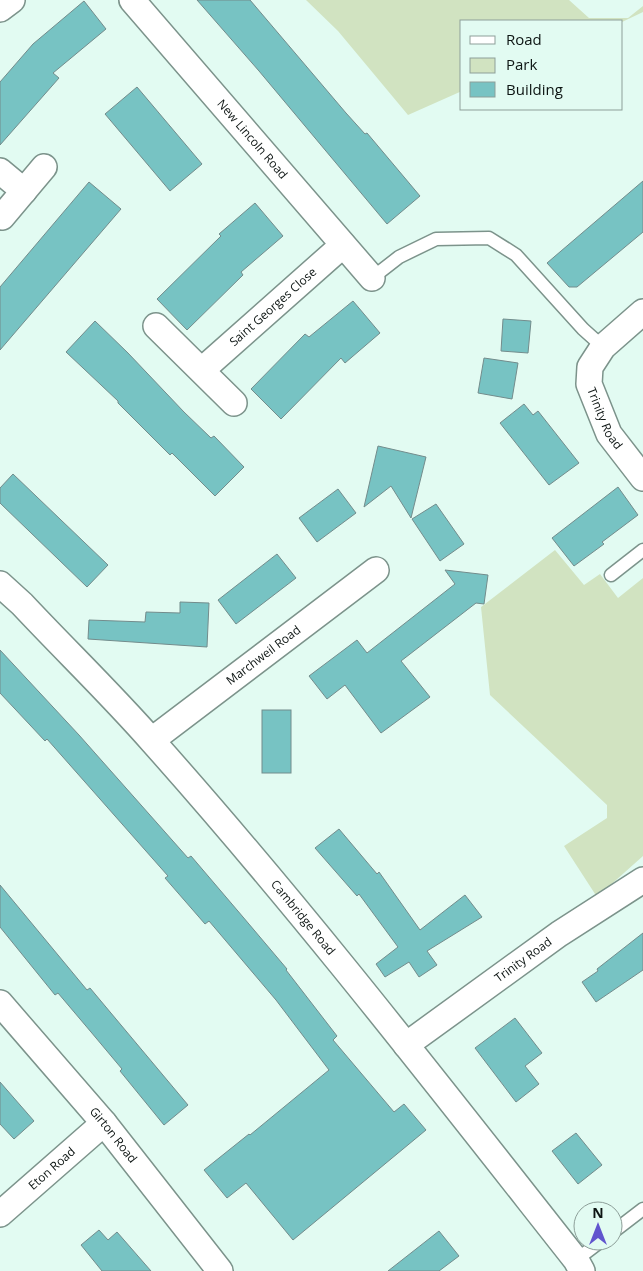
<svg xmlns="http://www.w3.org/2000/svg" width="643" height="1271" viewBox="0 0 643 1271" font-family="'Open Sans',sans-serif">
<rect width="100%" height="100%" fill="#e2fbf2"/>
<g fill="#d1e3c1">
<polygon points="306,0 569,0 589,18 628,18 643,6 643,12 622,22 462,21 462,91 408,115 338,31"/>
<polygon points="555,550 584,585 600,574 618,598 643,578 643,856 597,897 564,846 607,818 607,805 490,695 481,607"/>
</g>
<g fill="#77c3c3" stroke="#738c8c">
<polygon points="197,0 250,0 346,113 365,134 367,133 420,196 387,224 259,71"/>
<polygon points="84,1 106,29 53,73 59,78 0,145 0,82 33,44"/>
<polygon points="137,87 202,164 170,191 105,114"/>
<polygon points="643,181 643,232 577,287 569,287 547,263"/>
<polygon points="89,182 121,209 0,350 0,287"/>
<polygon points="255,203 283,236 241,272 243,275 187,330 157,299 221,236 219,234"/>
<polygon points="353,301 380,333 345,363 341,358 281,419 251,389 305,334 309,337"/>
<polygon points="503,319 531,321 528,353 501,351"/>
<polygon points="95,321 128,353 184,412 211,438 214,436 244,467 215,496 172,453 170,455 118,403 118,401 66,352"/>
<polygon points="484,358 518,363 512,399 478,393"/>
<polygon points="524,404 533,415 538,411 579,463 549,485 500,423"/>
<polygon points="378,446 426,457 411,518 391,486 364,507"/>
<polygon points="13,474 108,565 87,587 0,503 0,488"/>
<polygon points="618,487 638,515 602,542 604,544 574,566 552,538"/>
<polygon points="338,489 356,513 317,542 299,518"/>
<polygon points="436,504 464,544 440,561 412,519"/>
<polygon points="277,554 296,578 236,624 218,600"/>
<polygon points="445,570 488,575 484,604 476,603 401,661 430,697 381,733 345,685 327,699 309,676 357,640 367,653 455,584"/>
<polygon points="180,602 209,603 207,647 88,639 89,620 145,622 146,612 180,613"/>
<polygon points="0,650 79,735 188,858 191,856 243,917 287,969 286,970 337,1036 333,1040 394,1112 404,1104 426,1130 293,1240 246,1183 227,1198 204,1170 249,1134 250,1135 329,1070 276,1000 209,921 205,924 165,878 168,876 47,739 45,741 0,693"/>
<rect x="262" y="710" width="29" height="63"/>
<polygon points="339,829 377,874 379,872 420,930 465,895 482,917 427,951 437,965 419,977 409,962 385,977 376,964 398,947 359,894 357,896 315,848"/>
<polygon points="0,885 87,990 90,988 188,1105 164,1125 120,1071 122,1069 91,1032 58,993 55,995 0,927"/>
<polygon points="643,933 643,970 596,1002 582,982 598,971 597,969"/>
<polygon points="515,1018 542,1053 525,1066 539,1084 516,1102 475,1048"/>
<polygon points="0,1082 34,1121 14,1139 0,1124"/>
<polygon points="576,1133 602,1165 578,1184 552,1151"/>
<polygon points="99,1230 108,1240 117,1232 151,1271 102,1271 81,1245"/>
<polygon points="439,1231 459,1256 439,1271 388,1271"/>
</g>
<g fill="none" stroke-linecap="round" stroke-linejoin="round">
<g stroke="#7c938b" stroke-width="15">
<g id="lane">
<polyline points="372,278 399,257 436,239 489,238 516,255 583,329 603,347"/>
<polyline points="611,575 643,550"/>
<polyline points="613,1232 643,1209"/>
<polyline points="576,1260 601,1241"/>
</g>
</g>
<g stroke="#7c938b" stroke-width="28">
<g id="street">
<path id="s1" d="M132 0 372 278"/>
<polyline points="0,9 12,0"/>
<polyline points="0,171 24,191"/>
<polyline points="2,217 44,167"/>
<path id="s2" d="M643 312 603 347 590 367 589 384 609 434 643 478"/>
<polyline points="156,326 234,403"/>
<path id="s3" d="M202 370 343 245"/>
<path id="s4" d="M0 584 22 604C65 650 111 694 153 742 301 908 438 1085 576 1260L582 1271"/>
<path id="s5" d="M152 740 376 570"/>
<path id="s6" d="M0 1003 104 1123 220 1271"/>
<path id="s7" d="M406 1045 559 934 643 880"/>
<path id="s8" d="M0 1214 104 1123"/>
</g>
</g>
<use href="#lane" stroke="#fff" stroke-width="12"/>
<use href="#street" stroke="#fff" stroke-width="25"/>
</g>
<g text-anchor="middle" stroke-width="4" stroke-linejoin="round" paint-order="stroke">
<g font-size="12" fill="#0d1513" stroke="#e2fbf2">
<text dy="4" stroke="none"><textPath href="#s1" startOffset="184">New Lincoln Road</textPath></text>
<text dy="4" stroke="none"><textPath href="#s3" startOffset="95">Saint Georges Close</textPath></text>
<text dy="4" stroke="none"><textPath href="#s2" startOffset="132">Trinity Road</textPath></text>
<text dy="4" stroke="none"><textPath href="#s5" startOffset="140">Marchweil Road</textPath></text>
<text dy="4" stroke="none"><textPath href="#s4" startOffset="451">Cambridge Road</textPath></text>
<text dy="4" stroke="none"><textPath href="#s7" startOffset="145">Trinity Road</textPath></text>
<text dy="4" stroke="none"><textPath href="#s6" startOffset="174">Girton Road</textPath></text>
<text dy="4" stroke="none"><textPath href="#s8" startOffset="69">Eton Road</textPath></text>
</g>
</g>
<rect x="460" y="20" width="162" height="90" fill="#e2fbf2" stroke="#8d9f99"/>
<rect x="470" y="36" width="25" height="8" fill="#ffffff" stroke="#8d9f99"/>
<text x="506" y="45" font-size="15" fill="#0d1513">Road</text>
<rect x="470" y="58" width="25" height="15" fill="#d1e3c1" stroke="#8d9f99"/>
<text x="506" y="70" font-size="15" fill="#0d1513">Park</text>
<rect x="470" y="82" width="25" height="15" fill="#77c3c3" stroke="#8d9f99"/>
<text x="506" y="95" font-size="15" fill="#0d1513">Building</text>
<g transform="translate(598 1226)"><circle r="24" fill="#e2fbf2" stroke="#8d9f99"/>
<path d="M0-4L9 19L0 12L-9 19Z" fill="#6155ce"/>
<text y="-8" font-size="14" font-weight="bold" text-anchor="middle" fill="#0d1513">N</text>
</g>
</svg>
